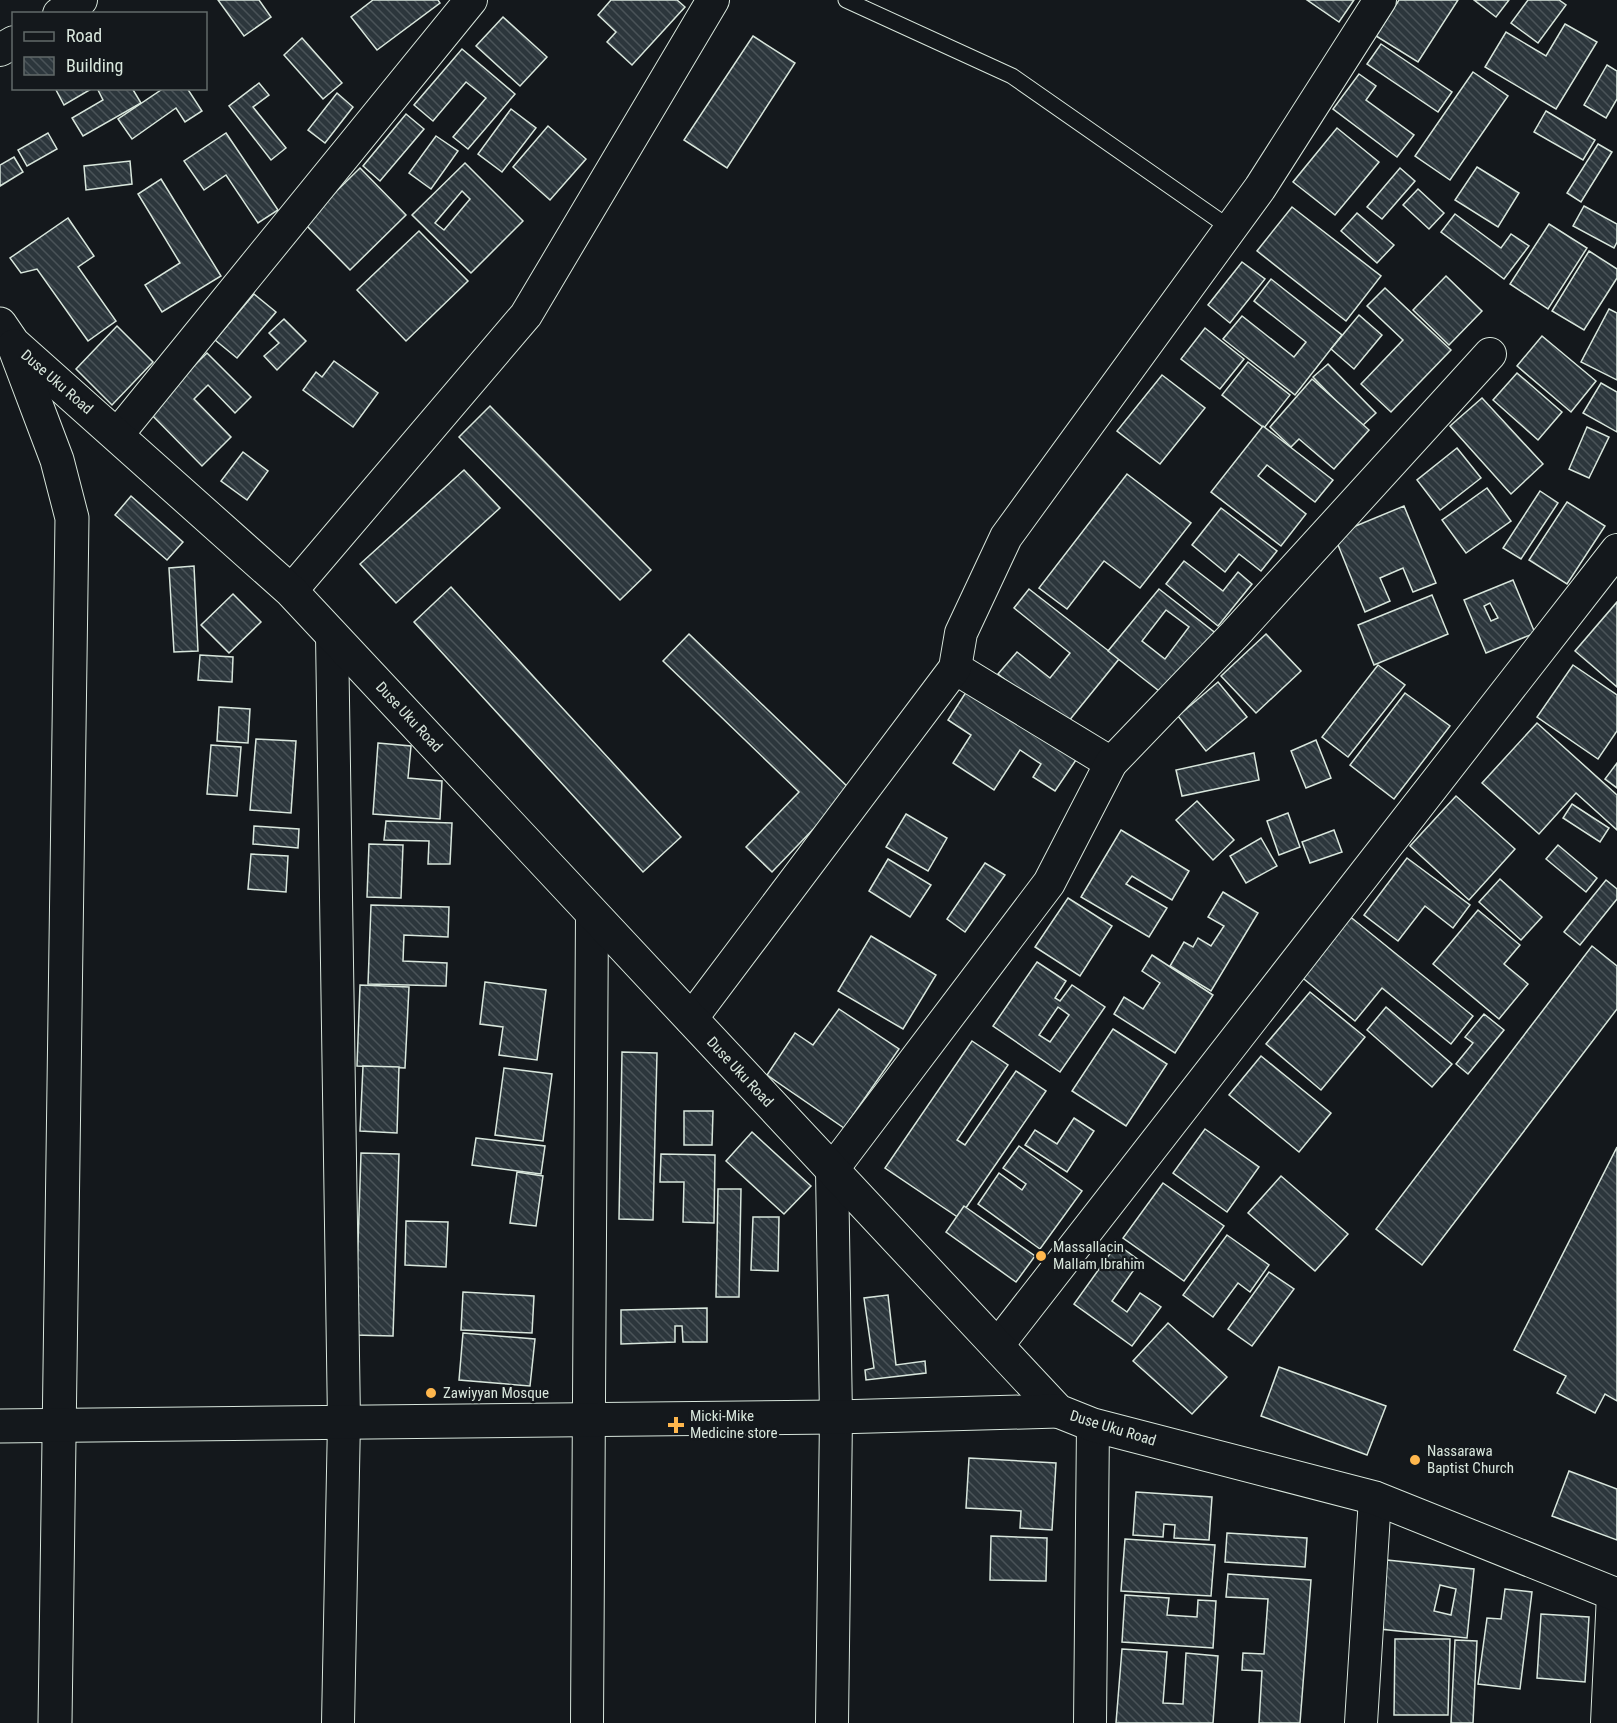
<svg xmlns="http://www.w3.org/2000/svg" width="1617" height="1723" viewBox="0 0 1617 1723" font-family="'Roboto Condensed',sans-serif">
<defs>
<pattern id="building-back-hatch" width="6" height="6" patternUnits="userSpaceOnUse" patternTransform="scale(1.5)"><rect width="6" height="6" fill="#2c363c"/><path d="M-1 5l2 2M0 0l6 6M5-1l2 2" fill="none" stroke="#4a5358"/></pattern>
</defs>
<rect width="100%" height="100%" fill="#14181c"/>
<g fill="url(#building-back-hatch)" stroke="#d8e6dc" stroke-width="1.5" fill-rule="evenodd">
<polygon points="218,0 259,0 271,17 244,36"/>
<polygon points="373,0 438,0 440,3 377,50 351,17"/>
<polygon points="611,0 677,0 685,7 632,65 607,42 616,32 598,15"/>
<polygon points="1307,0 1354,0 1339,22"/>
<polygon points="1399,0 1458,0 1418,62 1376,36"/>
<polygon points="1474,0 1509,0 1496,17"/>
<polygon points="1528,0 1559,0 1566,5 1538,43 1511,23"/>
<polygon points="503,17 547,57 520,86 476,46"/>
<polygon points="1565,24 1597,42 1556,109 1485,67 1506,32 1546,56"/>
<polygon points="753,36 795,63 727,168 684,140"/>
<polygon points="302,38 342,83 323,99 284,55"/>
<polygon points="1381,44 1452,92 1438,112 1367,64"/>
<polygon points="462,49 515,94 468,149 453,137 486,98 466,82 433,121 414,105"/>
<polygon points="1607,65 1617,71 1617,99 1606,118 1584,105"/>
<polygon points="1473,72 1508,96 1450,180 1415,156"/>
<polygon points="1359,74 1376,86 1366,100 1414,135 1397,157 1333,109"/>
<polygon points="259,83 269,95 253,107 286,148 271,160 229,106"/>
<polygon points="55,88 93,88 64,105"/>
<polygon points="97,88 132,88 141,103 83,136 72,118 103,100"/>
<polygon points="164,88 187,88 202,111 185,122 176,108 132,139 118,119"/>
<polygon points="337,93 353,107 325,143 308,130"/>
<polygon points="511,109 536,128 502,172 478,154"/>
<polygon points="1546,111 1595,140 1583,160 1534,132"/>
<polygon points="406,114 424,129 380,181 363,166"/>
<polygon points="548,126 586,159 550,200 513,167"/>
<polygon points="1337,128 1379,162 1335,215 1293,182"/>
<polygon points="48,133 57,149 27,166 18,150"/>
<polygon points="226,133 278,210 258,223 226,175 204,190 184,161"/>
<polygon points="436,136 458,151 431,189 409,173"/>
<polygon points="1598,144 1612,152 1581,202 1567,193"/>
<polygon points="14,157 23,172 0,186 0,165"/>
<polygon points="130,161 132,184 86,190 84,166"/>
<path d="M465 163 523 221 471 273 412 215ZM462 191 470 199 444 230 435 223Z"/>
<polygon points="1477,167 1519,193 1498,227 1455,200"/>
<polygon points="360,168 406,215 350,270 304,223"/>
<polygon points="1400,168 1415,181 1382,219 1367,207"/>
<polygon points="161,179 221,276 162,312 145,285 180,263 138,194"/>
<polygon points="1418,189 1444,213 1429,229 1403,205"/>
<polygon points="1584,206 1617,224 1617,242 1614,248 1573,226"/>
<polygon points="1292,207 1381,276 1346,321 1257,251"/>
<polygon points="1357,213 1394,245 1377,263 1341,231"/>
<polygon points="1455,214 1501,248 1511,234 1529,246 1504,279 1441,232"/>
<polygon points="68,218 94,256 78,267 116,321 88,341 37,269 21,273 10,258"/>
<polygon points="1549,224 1587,248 1548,309 1510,284"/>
<polygon points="419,231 468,281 406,341 357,290"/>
<polygon points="1589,251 1617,269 1617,278 1584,330 1552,311"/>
<polygon points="1242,262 1265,279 1230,323 1208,305"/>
<polygon points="1446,276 1482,311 1449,345 1413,310"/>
<polygon points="1271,279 1342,335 1295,395 1223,339 1242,316 1294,357 1306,342 1254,301"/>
<polygon points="1385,288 1451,350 1391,412 1361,384 1403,340 1367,306"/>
<polygon points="254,294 276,312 237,358 215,340"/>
<polygon points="1609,309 1617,313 1617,380 1581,362"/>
<polygon points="1359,315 1382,335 1354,369 1331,349"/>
<polygon points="284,319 306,341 277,370 264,356 279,343 269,333"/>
<polygon points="117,326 153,362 112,405 76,369"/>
<polygon points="1205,328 1244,359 1220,389 1181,359"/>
<polygon points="1542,336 1596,381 1571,412 1517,366"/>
<polygon points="207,353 251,397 235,413 208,385 194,399 231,437 202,466 148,411"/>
<polygon points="334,361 378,393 353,427 303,390 316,372 322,377"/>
<polygon points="1248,362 1290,395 1264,428 1222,395"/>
<polygon points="1328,364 1376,413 1361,427 1313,377"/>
<polygon points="1517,373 1562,412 1538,440 1493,400"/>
<polygon points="1162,375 1205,408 1160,464 1117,431"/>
<polygon points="1312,379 1369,430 1334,469 1299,439 1291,447 1270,427"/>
<polygon points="1601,383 1617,392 1617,432 1583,413"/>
<polygon points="1482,398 1543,464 1511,494 1450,426"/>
<polygon points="490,406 651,570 620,600 459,437"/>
<polygon points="1263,426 1333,480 1315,502 1267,465 1258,476 1306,514 1281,546 1211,492"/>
<polygon points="1587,427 1609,437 1589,478 1569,469"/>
<polygon points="1457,448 1481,478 1440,510 1417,480"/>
<polygon points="243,452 268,471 247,500 221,481"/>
<polygon points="464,470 500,508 396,603 360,564"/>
<polygon points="1127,474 1191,523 1140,588 1104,561 1067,609 1039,588"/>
<polygon points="1487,488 1511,521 1466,553 1442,520"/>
<polygon points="1540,491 1558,503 1521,559 1503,548"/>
<polygon points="131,496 183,542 167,560 115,515"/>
<polygon points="1567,502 1605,526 1567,584 1529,560"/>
<polygon points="1404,506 1436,583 1413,592 1403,568 1380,578 1390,601 1365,612 1334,535"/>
<polygon points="1221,508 1277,551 1261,571 1239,554 1225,572 1192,545"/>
<polygon points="1184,561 1223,591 1238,572 1252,584 1218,626 1166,584"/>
<polygon points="194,566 198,651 174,652 169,568"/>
<path d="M1513 580 1535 633 1486 653 1464 600ZM1490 603 1498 618 1491 621 1484 606Z"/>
<polygon points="451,587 681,837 643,872 414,622"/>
<polygon points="1029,589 1119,659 1064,727 998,674 1017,652 1050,678 1070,653 1014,608"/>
<path d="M1159 589 1218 635 1168 698 1108 651ZM1166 610 1189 627 1165 659 1142 641Z"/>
<polygon points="233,594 261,622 229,653 201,625"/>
<polygon points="1432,595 1448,634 1374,665 1358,625"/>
<polygon points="1617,602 1617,687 1575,651"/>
<polygon points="689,634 851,790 772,872 746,847 799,792 663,661"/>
<polygon points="1266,634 1301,671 1256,713 1221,676"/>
<polygon points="200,655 233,657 232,682 198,680"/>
<polygon points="1378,665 1405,685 1348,757 1322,737"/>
<polygon points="1573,665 1617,695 1617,731 1598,759 1537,717"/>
<polygon points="1218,682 1247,717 1206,751 1178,716"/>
<polygon points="970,686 1078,757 1055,791 1033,777 1041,764 1020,750 994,790 953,763 971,735 948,720"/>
<polygon points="1405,693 1450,726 1394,799 1350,765"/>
<polygon points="219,707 250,709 248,743 217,741"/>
<polygon points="1537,723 1617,795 1617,830 1576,793 1539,834 1482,783"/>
<polygon points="256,739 296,741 291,813 250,810"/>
<polygon points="1316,740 1331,778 1306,788 1291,751"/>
<polygon points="378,743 411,746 408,778 442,781 440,819 373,814"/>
<polygon points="211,745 241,747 237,796 207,794"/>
<polygon points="1254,753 1259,780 1182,796 1176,770"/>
<polygon points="1617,763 1617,788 1605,779"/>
<polygon points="1456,796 1515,849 1469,900 1410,846"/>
<polygon points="1197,801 1234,840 1213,860 1176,820"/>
<polygon points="1572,804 1609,828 1600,842 1563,818"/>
<polygon points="1288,813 1300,847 1279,855 1267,821"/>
<polygon points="906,814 947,838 928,871 886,847"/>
<polygon points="386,821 452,823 450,864 428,864 429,841 384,840"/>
<polygon points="254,826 299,829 298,848 253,844"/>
<polygon points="1121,830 1189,871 1172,900 1132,876 1126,884 1167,908 1149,937 1081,897"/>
<polygon points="1334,830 1342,852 1310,863 1302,842"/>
<polygon points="1261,838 1277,866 1246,883 1230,856"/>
<polygon points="369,844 403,845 401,898 367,897"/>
<polygon points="1558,845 1597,878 1586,892 1546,859"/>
<polygon points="251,854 288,856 286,892 248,889"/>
<polygon points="1407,858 1470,905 1453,928 1425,906 1398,941 1364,915"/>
<polygon points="888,859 931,885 910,917 869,891"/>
<polygon points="985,863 1005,875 965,932 947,919"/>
<polygon points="1500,879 1542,917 1521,940 1479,902"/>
<polygon points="1606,880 1617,889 1617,899 1580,945 1564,932"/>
<polygon points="1223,892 1258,913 1211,991 1170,966 1184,942 1193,947 1198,938 1211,946 1224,926 1208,917"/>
<polygon points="1068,898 1112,926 1080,976 1035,947"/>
<polygon points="371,905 449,907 448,937 404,935 403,961 447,963 446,986 368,984"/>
<polygon points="1478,910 1520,945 1504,964 1528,984 1499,1019 1433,964"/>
<polygon points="1348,915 1473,1016 1451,1044 1382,988 1355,1021 1299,975"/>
<polygon points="871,936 936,975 903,1029 838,991"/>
<polygon points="1592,946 1617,966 1617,1009 1422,1265 1376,1229"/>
<polygon points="1152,955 1213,995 1175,1053 1114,1014 1124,997 1143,1009 1160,983 1142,971"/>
<path d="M1037 962 1066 981 1055 998 1060 1001 1072 985 1105 1007 1060 1072 993 1026ZM1058 1007 1069 1015 1050 1042 1039 1035Z"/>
<polygon points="485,982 546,990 537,1060 499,1055 503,1027 480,1024"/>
<polygon points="360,985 409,987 405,1068 357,1066"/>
<polygon points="1310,992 1365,1037 1321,1090 1266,1044"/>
<polygon points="1386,1007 1452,1064 1432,1087 1367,1030"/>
<polygon points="839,1009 899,1049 844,1128 767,1075 795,1033 813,1045"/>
<polygon points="1484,1014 1504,1030 1468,1074 1456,1064 1473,1043 1465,1037"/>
<polygon points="1113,1029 1167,1064 1126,1126 1072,1091"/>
<polygon points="972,1041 1008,1065 957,1140 965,1145 1016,1071 1046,1091 959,1218 885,1168"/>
<polygon points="622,1052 657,1053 653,1220 619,1219"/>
<polygon points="1261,1056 1331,1113 1299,1152 1229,1095"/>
<polygon points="363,1066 399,1067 397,1133 360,1131"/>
<polygon points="504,1068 552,1074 543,1141 495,1135"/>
<polygon points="684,1111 713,1111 712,1145 684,1145"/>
<polygon points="1074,1118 1094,1131 1067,1172 1025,1145 1035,1130 1057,1144"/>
<polygon points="1205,1129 1259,1167 1227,1212 1173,1173"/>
<polygon points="752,1132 811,1186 784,1214 726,1161"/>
<polygon points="476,1138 545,1146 541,1174 472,1165"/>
<polygon points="1019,1146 1082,1191 1040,1249 978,1204 999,1173 1022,1190 1026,1184 1003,1168"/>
<polygon points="1617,1147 1617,1401 1605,1394 1595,1413 1557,1393 1566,1376 1514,1350"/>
<polygon points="361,1153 399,1154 393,1336 355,1335"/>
<polygon points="661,1154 715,1155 714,1223 683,1222 684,1182 660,1182"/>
<polygon points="517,1172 543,1176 536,1226 510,1223"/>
<polygon points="1281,1176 1348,1234 1315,1271 1248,1213"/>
<polygon points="1163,1183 1224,1226 1184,1281 1123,1238"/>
<polygon points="718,1189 741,1189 739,1297 716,1297"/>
<polygon points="964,1206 1035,1256 1016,1282 946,1232"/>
<polygon points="753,1217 779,1217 778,1271 751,1270"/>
<polygon points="406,1221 448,1222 446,1267 405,1265"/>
<polygon points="1227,1235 1269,1265 1250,1292 1238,1283 1213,1317 1183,1295"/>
<polygon points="1117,1244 1140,1261 1112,1301 1127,1312 1140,1293 1161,1307 1132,1346 1074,1304"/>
<polygon points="1269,1272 1294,1289 1252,1346 1228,1329"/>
<polygon points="463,1292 534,1296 532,1333 461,1330"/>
<polygon points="888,1295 896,1365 925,1361 926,1373 866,1380 865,1370 874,1368 864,1298"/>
<polygon points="707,1308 707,1342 683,1342 682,1326 675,1326 675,1342 621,1344 621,1310"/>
<polygon points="1168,1323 1227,1377 1192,1414 1133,1361"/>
<polygon points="463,1333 535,1339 530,1386 459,1380"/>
<polygon points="1279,1367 1386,1406 1367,1455 1261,1416"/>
<polygon points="969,1458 1056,1463 1052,1530 1020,1528 1021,1511 966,1508"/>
<polygon points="1569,1471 1617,1489 1617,1540 1552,1516"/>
<polygon points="1136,1492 1212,1497 1209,1540 1174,1538 1175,1525 1164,1524 1163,1537 1133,1535"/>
<polygon points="1227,1533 1307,1538 1305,1567 1225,1562"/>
<polygon points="991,1536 1047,1538 1046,1581 990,1580"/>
<polygon points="1125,1539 1215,1545 1211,1596 1121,1591"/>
<path d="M1387 1560 1474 1569 1467 1638 1379 1629ZM1440 1585 1456 1589 1451 1615 1434 1611Z"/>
<polygon points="1228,1574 1311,1580 1300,1723 1259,1723 1262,1671 1242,1670 1243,1653 1264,1654 1268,1599 1226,1597"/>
<polygon points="1505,1589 1532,1592 1520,1689 1478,1684 1487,1618 1501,1619"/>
<polygon points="1125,1595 1169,1598 1167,1615 1197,1617 1198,1600 1216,1601 1213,1648 1122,1642"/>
<polygon points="1541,1614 1589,1617 1585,1682 1537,1678"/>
<polygon points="1395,1639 1450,1639 1448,1715 1394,1715"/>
<polygon points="1455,1640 1477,1641 1473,1723 1451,1723"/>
<polygon points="1122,1649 1167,1652 1163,1703 1183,1704 1186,1653 1218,1656 1213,1723 1116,1723"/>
</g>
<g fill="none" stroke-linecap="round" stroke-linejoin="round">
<g stroke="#d8e6dc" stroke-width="17">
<polyline id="service" points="846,0 1012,76 1230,228"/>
</g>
<g stroke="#d8e6dc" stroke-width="34">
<g id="minor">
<polyline points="59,14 81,0"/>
<polyline points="0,50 14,42"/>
<polyline points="117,435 471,0"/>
<polyline points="291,591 526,315 713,0"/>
<polyline points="332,635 344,1421 338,1723"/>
<polyline points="955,668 1111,763"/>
<polyline points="691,1019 955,668 961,633 1006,537 1260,188 1380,0"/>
<polyline points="997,1346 1617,550"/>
<polyline points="587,1723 592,913"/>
<polyline points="832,1723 836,1417 832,1170 1049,883 1111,763 1235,634 1490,354"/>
<polyline points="1090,1723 1093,1425"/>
<polyline points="1361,1723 1375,1498"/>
<polyline points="1607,1723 1613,1594"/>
</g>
</g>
<g stroke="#d8e6dc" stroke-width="35">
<g id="tertiary">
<polyline points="0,324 13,343 291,591 1058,1411 1093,1425 1375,1498 1617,1595"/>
<polyline points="14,346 57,460 72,518 55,1723"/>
<polyline points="0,1426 836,1417 1058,1411"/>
</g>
</g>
<use href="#service" stroke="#14181c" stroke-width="15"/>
<use href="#minor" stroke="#14181c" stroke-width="32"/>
<use href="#tertiary" stroke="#14181c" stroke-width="33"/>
</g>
<g fill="#ffb74d" stroke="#14181c" stroke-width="2">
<circle cx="1041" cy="1256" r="6"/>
<circle cx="431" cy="1393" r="6"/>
<path d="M673 1416h6v6h6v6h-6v6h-6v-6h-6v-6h6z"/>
<circle cx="1415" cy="1460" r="6"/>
</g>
<g text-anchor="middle" stroke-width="4.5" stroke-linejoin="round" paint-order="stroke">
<g font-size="15" fill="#d8e6dc" stroke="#14181c">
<text transform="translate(57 382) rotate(41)" y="5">Duse Uku Road</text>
<text transform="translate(409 717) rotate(47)" y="5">Duse Uku Road</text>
<text transform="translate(740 1072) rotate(47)" y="5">Duse Uku Road</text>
<text transform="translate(1113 1428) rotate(17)" y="5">Duse Uku Road</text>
</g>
<g font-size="15" fill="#d8e6dc" stroke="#14181c" text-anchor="start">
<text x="1053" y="1252">Massallacin<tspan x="1053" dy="17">Mallam Ibrahim</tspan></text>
<text x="443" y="1398">Zawiyyan Mosque</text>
<text x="690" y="1421">Micki-Mike<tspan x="690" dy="17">Medicine store</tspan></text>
<text x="1427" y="1456">Nassarawa<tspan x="1427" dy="17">Baptist Church</tspan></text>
</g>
</g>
<rect x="12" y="12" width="195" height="78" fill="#14181c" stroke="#626a69" stroke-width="1.5"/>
<rect x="24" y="32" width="30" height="9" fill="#14181c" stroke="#626a69" stroke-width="1.5"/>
<text x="66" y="42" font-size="18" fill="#d8e6dc">Road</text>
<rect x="24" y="57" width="30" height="18" fill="url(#building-back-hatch)" stroke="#626a69" stroke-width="1.5"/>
<text x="66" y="72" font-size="18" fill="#d8e6dc">Building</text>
</svg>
